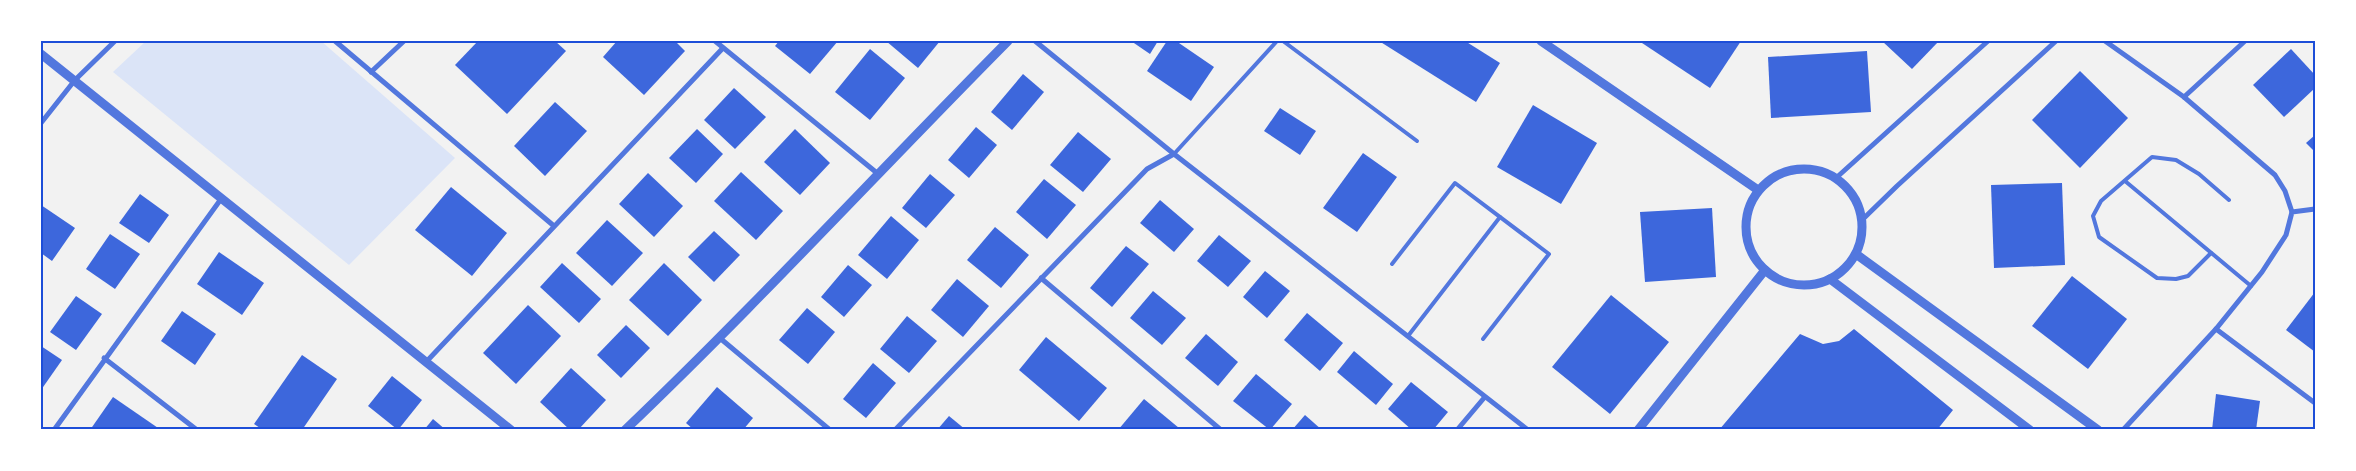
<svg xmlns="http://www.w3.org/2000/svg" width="2356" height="471" viewBox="0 0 2356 471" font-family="'Archivo Narrow',sans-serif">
<rect width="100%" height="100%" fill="#f2f2f2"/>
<polygon fill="#dbe4f7" points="146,41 321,41 455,158 349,265 113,72"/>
<g fill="#3d67dc">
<polygon points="478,41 555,41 566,51 507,114 455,65"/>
<polygon points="617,41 675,41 685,51 644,95 603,57"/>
<polygon points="779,41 838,41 810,74 775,46"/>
<polygon points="886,41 940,41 918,68"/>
<polygon points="1131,41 1158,41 1150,54"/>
<polygon points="1167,41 1176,41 1214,67 1191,101 1147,71"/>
<polygon points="1379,41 1465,41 1500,63 1476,102"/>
<polygon points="1639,41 1741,41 1710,88"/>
<polygon points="1882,41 1939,41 1912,69"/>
<polygon points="870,49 905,78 870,120 835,92"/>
<polygon points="2291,49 2315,75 2315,88 2284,117 2253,85"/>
<polygon points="1867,51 1871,112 1771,118 1768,57"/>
<polygon points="2080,71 2128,118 2080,168 2032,120"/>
<polygon points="1023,74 1044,92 1012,130 991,112"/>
<polygon points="734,88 766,117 735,149 704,120"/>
<polygon points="555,102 587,131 545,176 514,146"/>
<polygon points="1533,105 1597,143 1561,204 1497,167"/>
<polygon points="1280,108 1316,131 1300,155 1264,131"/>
<polygon points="976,127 997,145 969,178 948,160"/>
<polygon points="697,129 723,154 696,183 669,158"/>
<polygon points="795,129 830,163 800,195 764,162"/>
<polygon points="1078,132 1111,159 1083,192 1050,165"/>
<polygon points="2315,135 2315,152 2306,143"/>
<polygon points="1363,153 1397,177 1357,232 1323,208"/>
<polygon points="741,172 783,211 756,240 714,201"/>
<polygon points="648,173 683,206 654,237 619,204"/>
<polygon points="930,174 955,195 926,228 902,208"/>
<polygon points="1044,179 1076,205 1047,239 1016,212"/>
<polygon points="2062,183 2065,265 1994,268 1991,185"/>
<polygon points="451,187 507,233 472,276 415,230"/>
<polygon points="140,194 169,215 149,243 119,223"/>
<polygon points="1160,200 1194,229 1174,252 1140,223"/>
<polygon points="41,205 75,228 52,261 41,253"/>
<polygon points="1712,208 1716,277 1645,282 1640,212"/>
<polygon points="891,216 919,240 887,279 858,255"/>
<polygon points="607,220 643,253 612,286 576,253"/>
<polygon points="995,227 1029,255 1001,288 967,260"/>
<polygon points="714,231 740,255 714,282 688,257"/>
<polygon points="110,234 140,254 115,289 86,269"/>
<polygon points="1219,235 1251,261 1228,287 1197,261"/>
<polygon points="1126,246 1149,264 1112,307 1090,288"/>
<polygon points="219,252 264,283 242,315 197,284"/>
<polygon points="562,263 601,299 579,323 540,287"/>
<polygon points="664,263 702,300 668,336 629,300"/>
<polygon points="848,265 872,285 844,317 821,297"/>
<polygon points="1265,271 1290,291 1267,318 1243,297"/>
<polygon points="2072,276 2127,319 2088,369 2032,326"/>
<polygon points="957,279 989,306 963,337 931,310"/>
<polygon points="1153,291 1186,318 1162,345 1130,318"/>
<polygon points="2315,292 2315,352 2286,330"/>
<polygon points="1611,295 1669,342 1610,414 1552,367"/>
<polygon points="76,296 102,314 76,350 50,332"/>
<polygon points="528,305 561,336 516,384 483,353"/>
<polygon points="807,308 835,332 808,364 779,340"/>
<polygon points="182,311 216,334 195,365 161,341"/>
<polygon points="1307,313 1343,343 1320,371 1284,340"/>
<polygon points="907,316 937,341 909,373 880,349"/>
<polygon points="626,325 650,348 621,378 597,355"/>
<polygon points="1854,329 1953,410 1937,430 1719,430 1800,334 1823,344 1839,341"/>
<polygon points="1206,334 1238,362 1218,386 1185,358"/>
<polygon points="1046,337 1107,388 1079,421 1019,370"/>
<polygon points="41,346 62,360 41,390"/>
<polygon points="1354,351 1393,384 1376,405 1337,372"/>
<polygon points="302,355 337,379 302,430 263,430 254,424"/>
<polygon points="873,363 896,383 866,418 843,399"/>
<polygon points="571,368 606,400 578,430 570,430 540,402"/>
<polygon points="1256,374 1292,404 1270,430 1233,401"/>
<polygon points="392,376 422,400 398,430 368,406"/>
<polygon points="1411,382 1448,412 1433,430 1412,430 1388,409"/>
<polygon points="717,387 753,418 743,430 694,430 686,423"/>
<polygon points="2216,394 2260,401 2256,430 2212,430"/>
<polygon points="113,397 161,430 90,430"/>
<polygon points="1144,399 1179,428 1178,430 1118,430"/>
<polygon points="1305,415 1322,430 1292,430"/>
<polygon points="949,416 966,430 937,430"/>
<polygon points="433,419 446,430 424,430"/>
</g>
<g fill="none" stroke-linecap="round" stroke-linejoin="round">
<g stroke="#5277de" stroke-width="4">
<polyline points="1283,41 1417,141"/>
<polyline points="1174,154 1277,41"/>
<polyline points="2125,181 2251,286"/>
<polyline points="2211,253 2188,276 2176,279 2157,278 2099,237 2093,216 2101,201 2152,157 2176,160 2199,174 2229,200"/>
<polyline points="1392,264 1455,183 1549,254 1483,339"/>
<polyline points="1408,336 1500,217"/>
</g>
<g stroke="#5277de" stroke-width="5">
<polyline points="335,41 554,226"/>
<polyline points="715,41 877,173"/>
<polyline points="1035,41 1174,154 1528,430"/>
<polyline points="2105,41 2184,97 2275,175 2285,191 2292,212"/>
<polyline points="371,72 404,41"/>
<polyline points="2184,97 2245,41"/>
<polyline points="41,123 75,80 115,41"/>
<polyline points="1836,178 1988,41"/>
<polyline points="1862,220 1897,186 2056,41"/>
<polyline points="1041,278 1221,430"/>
<polyline points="2216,329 2315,403"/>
<polyline points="721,339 830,430"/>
<polyline points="104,358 197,430"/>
<polyline points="427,361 723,48"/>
<polyline points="54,430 221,199"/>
<polyline points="895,430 1147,169 1174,154"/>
<polyline points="1457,430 1484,398"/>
<polyline points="2123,430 2216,329 2262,272 2286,235 2292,212 2315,209"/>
</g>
<g stroke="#5277de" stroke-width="9">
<polyline points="1541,41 1758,190"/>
<polyline points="41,54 511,430"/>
<circle cx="1804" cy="227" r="58"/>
<polyline points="1856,254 2098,430"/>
<polyline points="1830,279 2030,430"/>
<path d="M625 430C757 304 880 170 1008 41"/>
<polyline points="1638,430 1765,270"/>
</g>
</g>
<rect width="2356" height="471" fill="none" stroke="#ffffff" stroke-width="85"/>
<rect x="42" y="42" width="2272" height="386" fill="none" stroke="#1d4ed8" stroke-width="2"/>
</svg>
